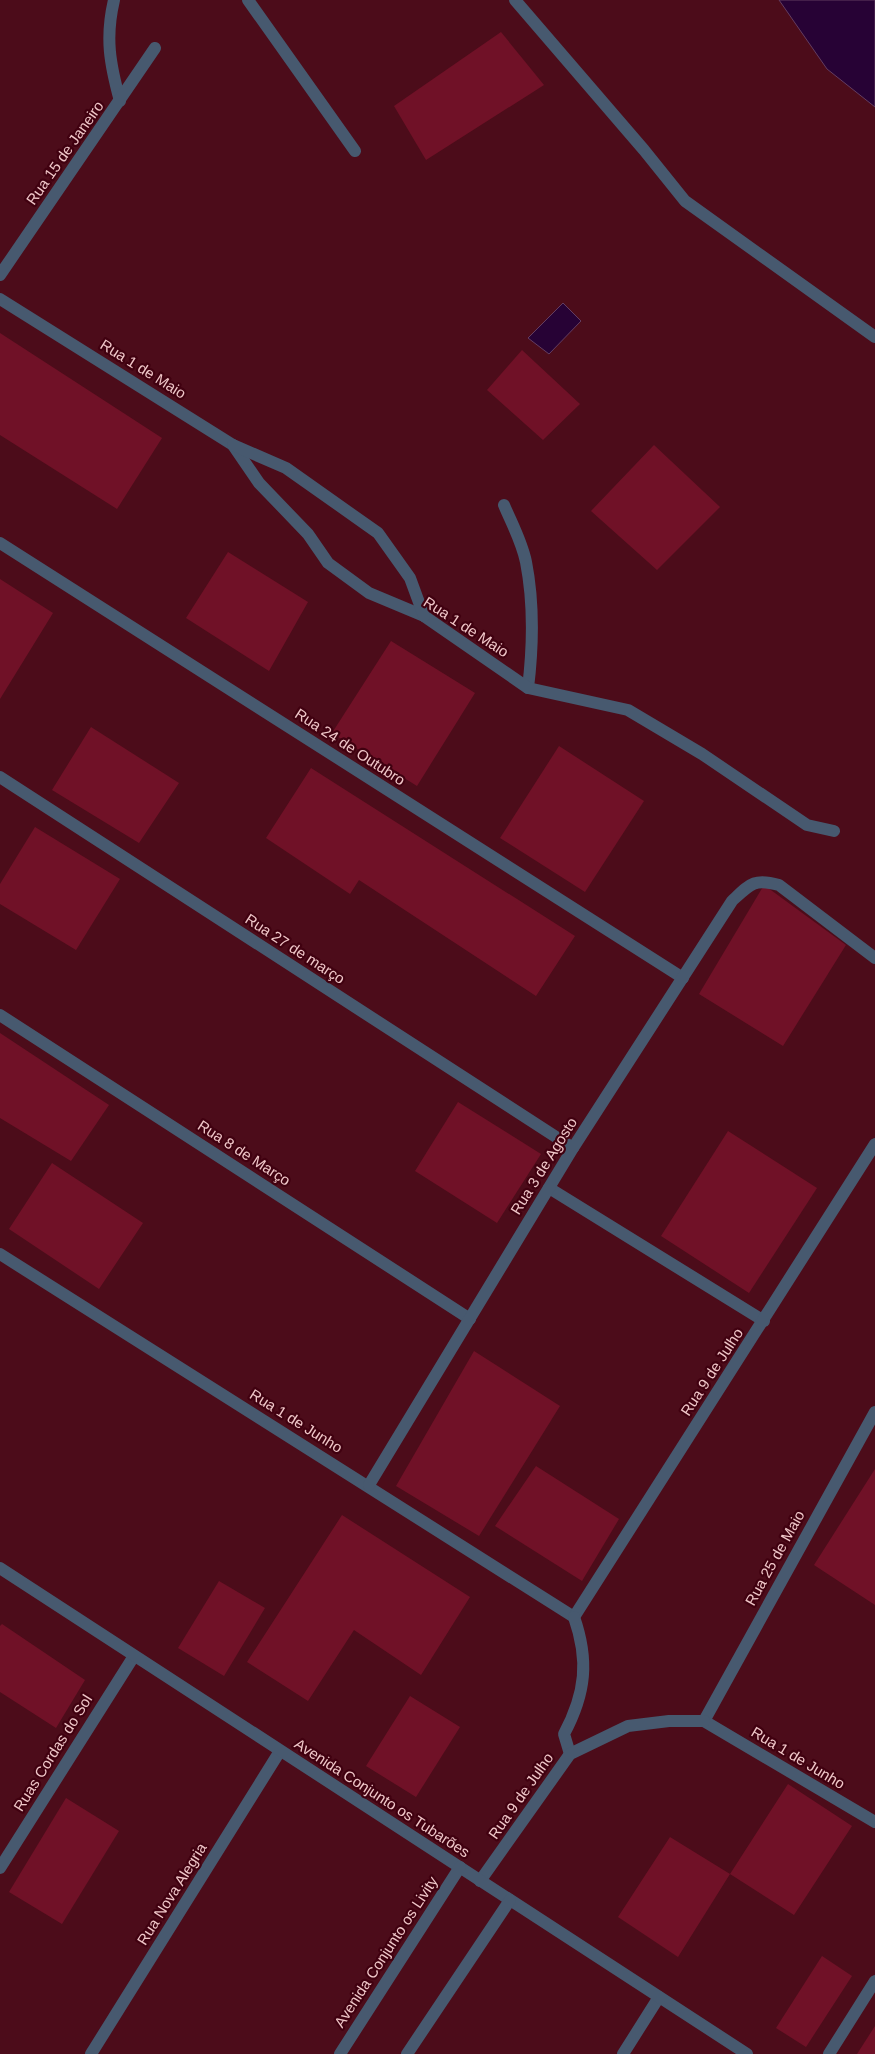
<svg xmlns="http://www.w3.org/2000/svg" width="875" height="2054" viewBox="0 0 875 2054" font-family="Helvetica,sans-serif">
<rect width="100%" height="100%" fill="#4c0c1a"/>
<g fill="#270235" stroke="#633d61">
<polygon points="779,0 875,0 875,107 827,69"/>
<polygon points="563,303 581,321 549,354 528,338"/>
</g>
<g fill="#701127">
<polygon points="501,32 544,85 426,160 394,106"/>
<polygon points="0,333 162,438 117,509 0,435"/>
<polygon points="522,350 580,404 543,440 487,390"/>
<polygon points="654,445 720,507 657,570 591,511"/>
<polygon points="228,552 308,602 269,671 186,618"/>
<polygon points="0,579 53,613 0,699"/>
<polygon points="391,641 475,693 417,786 332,733"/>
<polygon points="91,727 179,783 139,843 52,790"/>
<polygon points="559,746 644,801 585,892 500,838"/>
<polygon points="311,768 575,936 536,996 359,880 350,894 266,838"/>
<polygon points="35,827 120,879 76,950 0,904 0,884"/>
<polygon points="764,885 846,945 783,1046 699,994"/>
<polygon points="0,1033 109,1105 71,1161 0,1118"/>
<polygon points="458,1102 541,1154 497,1223 415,1171"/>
<polygon points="728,1131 817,1188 749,1293 661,1236"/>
<polygon points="52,1163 143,1223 99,1289 9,1229"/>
<polygon points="474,1351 560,1406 479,1536 396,1486"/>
<polygon points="536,1466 619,1519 582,1581 495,1526"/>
<polygon points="875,1469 875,1605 814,1565"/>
<polygon points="342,1515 470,1597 421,1675 354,1630 308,1701 247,1662"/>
<polygon points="219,1581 265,1608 224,1676 178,1648"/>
<polygon points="2,1624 85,1680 56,1728 0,1692 0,1626"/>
<polygon points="410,1696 460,1727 416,1797 366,1766"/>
<polygon points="788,1784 852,1826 794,1915 730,1874 678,1957 618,1917 670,1837 730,1874"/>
<polygon points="66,1798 119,1831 62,1924 9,1892"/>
<polygon points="822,1956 852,1976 806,2047 776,2028"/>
<polygon points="875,2026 875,2054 857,2054"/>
</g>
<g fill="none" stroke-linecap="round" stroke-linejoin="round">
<path stroke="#47596f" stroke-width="12" d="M504 505C512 524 522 542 526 562 534 603 533 647 528 688"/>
<g stroke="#47596f" stroke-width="12">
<path d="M114 0C105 38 110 64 120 101"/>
<polyline points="248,0 355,151"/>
<polyline points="515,0 644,150 685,201 875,337"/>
<polyline points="0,275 155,48"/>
<polyline points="0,299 233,445 259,483 308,534 328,563 369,593 424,616 528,688 628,710 702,754 807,825 834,831"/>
<polyline points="233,445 286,468 378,533 410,578 424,616"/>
<polyline points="0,543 683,978"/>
<polyline points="0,777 573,1148"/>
<polyline points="0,1015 470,1319"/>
<polyline points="549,1188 764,1321"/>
<polyline points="0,1254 574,1617"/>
<path d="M369 1485 573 1148 732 901C750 884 754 878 779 885L875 958"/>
<polyline points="574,1617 875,1144"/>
<polyline points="704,1721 875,1412"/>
<polyline points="704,1721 875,1822"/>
<path d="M570 1754 564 1734C586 1693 589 1660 574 1617"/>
<polyline points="0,1868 134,1656"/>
<polyline points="480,1881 570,1754 628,1726 669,1721 704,1721"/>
<polyline points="91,2054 280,1751"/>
<polyline points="623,2054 659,1997"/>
<polyline points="829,2054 875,1981"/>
</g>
<g stroke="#47596f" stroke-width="12">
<polyline points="0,1568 747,2054"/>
<polyline points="340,2054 460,1867"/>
<polyline points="407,2054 510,1900"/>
</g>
</g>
<g text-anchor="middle" stroke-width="4.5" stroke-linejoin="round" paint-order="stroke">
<g font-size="15" fill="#f0c7c9" stroke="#400110">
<text transform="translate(65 153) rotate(-55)" y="5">Rua 15 de Janeiro</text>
<text transform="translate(143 369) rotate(32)" y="5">Rua 1 de Maio</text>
<text transform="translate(466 627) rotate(33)" y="5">Rua 1 de Maio</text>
<text transform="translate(350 747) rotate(33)" y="5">Rua 24 de Outubro</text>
<text transform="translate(295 949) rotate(33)" y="5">Rua 27 de março</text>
<text transform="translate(244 1153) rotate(33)" y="5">Rua 8 de Março</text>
<text transform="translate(544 1166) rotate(-58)" y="5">Rua 3 de Agosto</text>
<text transform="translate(712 1372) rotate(-57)" y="5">Rua 9 de Julho</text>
<text transform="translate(296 1421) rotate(32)" y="5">Rua 1 de Junho</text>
<text transform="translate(775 1558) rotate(-61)" y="5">Rua 25 de Maio</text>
<text transform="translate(53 1753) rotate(-58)" y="5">Ruas Cordas do Sol</text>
<text transform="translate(798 1758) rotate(31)" y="5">Rua 1 de Junho</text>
<text transform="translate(521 1796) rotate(-55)" y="5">Rua 9 de Julho</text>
<text transform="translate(382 1798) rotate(33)" y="5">Avenida Conjunto os Tubarões</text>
<text transform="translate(172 1894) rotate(-58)" y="5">Rua Nova Alegria</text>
<text transform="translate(386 1952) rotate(-57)" y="5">Avenida Conjunto os Livity</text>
</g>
</g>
</svg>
